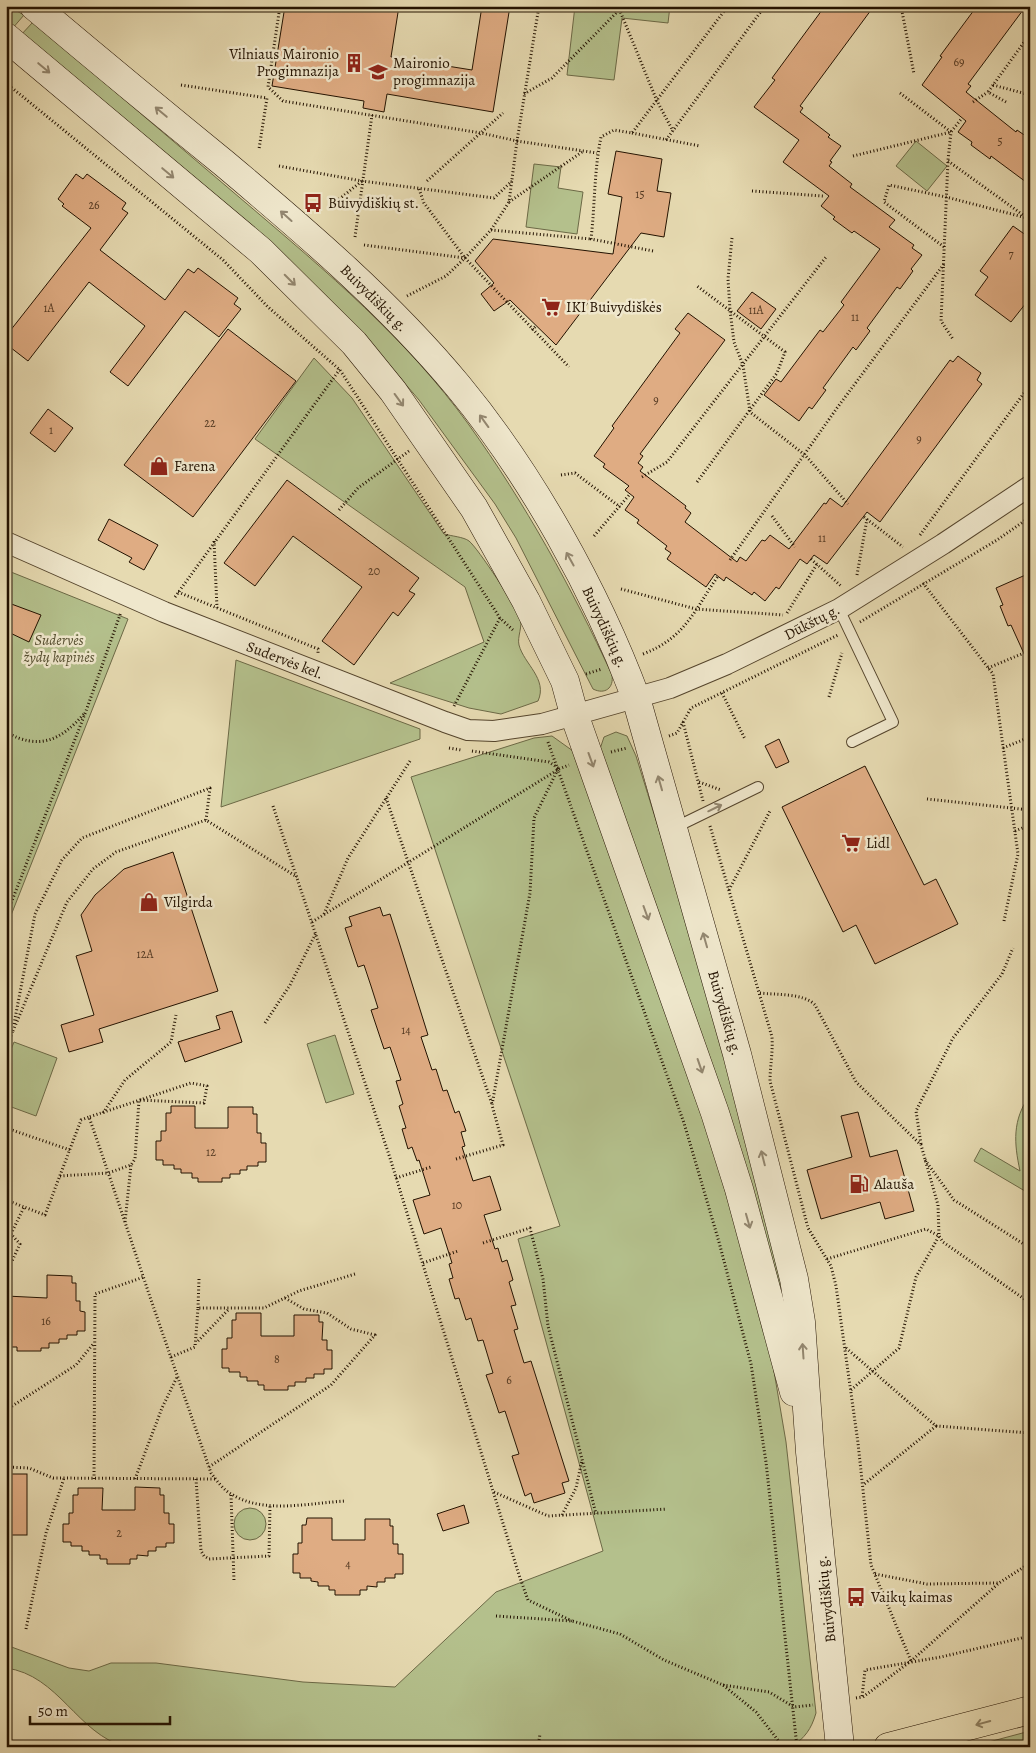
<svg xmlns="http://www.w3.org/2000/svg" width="1036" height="1753" viewBox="0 0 1036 1753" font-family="Alegreya,serif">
<rect width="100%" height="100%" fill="#e6dab1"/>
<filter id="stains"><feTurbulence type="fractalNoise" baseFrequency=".004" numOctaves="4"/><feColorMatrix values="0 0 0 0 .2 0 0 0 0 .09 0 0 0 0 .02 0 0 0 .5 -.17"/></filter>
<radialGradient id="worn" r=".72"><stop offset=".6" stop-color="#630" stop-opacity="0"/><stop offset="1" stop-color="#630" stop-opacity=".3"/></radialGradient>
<g fill="#b4c08c" stroke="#6c6946">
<polygon points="575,6 670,6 668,23 622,18 614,80 567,75"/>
<polygon points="13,9 24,15 12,29 6,25 6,13"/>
<path d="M33 22C104 82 175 143 246 203 326 271 407 339 469 425 525 503 572 588 612 675 614 688 605 695 593 689L516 538 495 504 419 400 369 341 20 36Z"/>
<polygon points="916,141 947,166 927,191 896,166"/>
<polygon points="534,164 561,167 558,188 583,192 577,234 526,227"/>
<path d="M314 358 352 398 444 534C451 536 464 537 469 541 478 548 517 608 520 618 523 626 517 637 519 645 524 664 548 679 538 701L501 714 469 708 390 683 484 642 465 587 255 439Z"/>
<polygon points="6,570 128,619 6,928"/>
<polygon points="236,660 420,729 420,739 221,807"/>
<path d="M616 732 627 736 636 756C698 956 761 1156 799 1362L600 749 604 737Z"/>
<path d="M552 736 573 751 695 1086 769 1342 786 1442 816 1713C811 1730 805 1737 792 1747H126C77 1734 59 1675 6 1668V1645L69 1668 89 1671 111 1663H156L303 1682 395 1687 496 1592 603 1551 518 1239 560 1226 411 777 534 738Z"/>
<polygon points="335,1035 354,1094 326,1103 307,1044"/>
<polygon points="14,1042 57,1058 36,1116 6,1105 6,1062"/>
<path d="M1030 1095V1194L974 1161 981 1148 1020 1171C1014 1143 1012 1120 1030 1095Z"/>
<circle cx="250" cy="1524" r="16"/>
<polygon points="1030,1731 1030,1747 970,1747"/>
</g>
<g fill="#dfac83" stroke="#231200">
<polygon points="285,6 399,6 391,57 472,70 482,6 510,6 493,112 387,94 384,112 363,108 364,101 272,86"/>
<polygon points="825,6 874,6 800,106 803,108 800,112 830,135 828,137 841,146 830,161 832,162 829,166 852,184 850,187 895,220 889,227 914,245 912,248 922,255 911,269 913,271 900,289 897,287 867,328 870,331 856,350 853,347 823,388 826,390 812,409 809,407 799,421 764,395 776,379 781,382 820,330 823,332 844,305 841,302 880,249 854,231 852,233 833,219 835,217 821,206 829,196 783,162 799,140 754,107 775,80 772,78"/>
<polygon points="977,6 1026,6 968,84 971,86 966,92 1016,132 1017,130 1030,139 1030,185 991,156 990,159 971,145 972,142 958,132 966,121 922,85 942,57 940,56"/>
<polygon points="616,151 662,159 657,191 671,193 664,237 641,233 556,345 510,300 494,311 481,294 494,283 475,261 493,239 613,254 622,197 608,194"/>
<polygon points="76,174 83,179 87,174 126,203 122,209 128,213 100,250 165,300 188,269 194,273 198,268 238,298 234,304 241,309 219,337 185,311 128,386 110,372 145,326 89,282 28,361 6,344 6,336 91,228 62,206 64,204 58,199"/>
<polygon points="1013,226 1030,238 1030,298 1011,322 975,295 988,277 980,271"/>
<polygon points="752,292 776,309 761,329 737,311"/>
<polygon points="688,313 725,340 640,454 643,456 638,463 643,467 640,471 686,506 685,508 691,513 685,522 737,562 740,557 746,561 762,540 765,541 770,535 789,549 824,503 826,504 830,498 842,507 950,360 953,362 958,356 981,373 977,380 982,384 880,522 867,512 827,564 814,555 807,564 800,559 779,589 776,587 765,601 754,592 752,595 726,577 724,581 715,574 706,587 667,559 671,553 665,549 667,546 637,523 639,520 625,510 634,497 625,490 629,486 603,467 605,464 594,456 614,428 612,426 680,333 675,329"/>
<polygon points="228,329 296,381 193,517 124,465"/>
<polygon points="48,409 73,428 55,452 30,433"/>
<polygon points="287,480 419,578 409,591 415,594 398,616 393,612 354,665 322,641 362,587 293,536 255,586 224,563"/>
<polygon points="109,519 158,545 144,570 129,562 132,558 98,540"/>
<polygon points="1030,573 1030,667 1011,625 1008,626 1000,606 1003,605 996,588"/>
<polygon points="6,602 41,615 29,642 6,631"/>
<polygon points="779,739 789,762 776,768 765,746"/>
<polygon points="865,766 924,885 936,879 958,924 875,964 856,925 843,932 782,807"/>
<polygon points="173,852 218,991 99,1029 103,1042 69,1052 61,1025 94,1015 76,956 92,951 81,915 95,895 124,869"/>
<polygon points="380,907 383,916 390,914 399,942 428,1035 421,1037 432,1070 436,1069 443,1091 447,1090 455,1113 459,1111 466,1131 461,1132 465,1146 462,1147 473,1181 490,1176 501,1210 484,1215 495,1249 498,1248 502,1262 507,1260 513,1280 509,1282 516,1305 511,1306 518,1329 514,1330 524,1363 531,1361 569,1481 562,1483 565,1493 534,1503 531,1493 525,1496 512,1456 519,1454 505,1411 499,1413 491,1389 486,1375 493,1373 483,1340 478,1341 471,1318 466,1320 459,1298 455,1299 449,1279 453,1278 449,1264 452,1263 441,1228 424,1234 413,1200 430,1195 419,1160 417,1161 412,1147 408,1149 402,1129 406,1128 399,1106 403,1104 396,1081 401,1080 390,1047 384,1049 371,1010 378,1008 371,986 364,965 358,967 345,928 352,926 349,917"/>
<polygon points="232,1011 242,1042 185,1062 178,1042 220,1029 216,1016"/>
<polygon points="171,1106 195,1106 195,1128 228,1128 228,1107 253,1107 253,1114 257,1114 257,1133 261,1133 261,1143 266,1143 266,1162 258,1162 258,1166 247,1166 247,1170 240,1170 240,1174 230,1174 230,1178 222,1178 222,1182 198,1182 198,1178 192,1178 192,1173 181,1173 181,1169 174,1169 174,1165 163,1165 163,1160 156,1160 156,1141 161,1141 161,1131 166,1131 166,1113 171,1113"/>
<polygon points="858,1112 870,1157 897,1150 914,1211 885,1219 880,1202 821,1219 807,1170 852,1157 841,1116"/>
<polygon points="47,1275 72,1276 72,1283 76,1283 76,1301 80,1301 80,1311 85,1312 85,1331 77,1331 77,1335 67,1335 67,1339 59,1339 59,1343 49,1343 49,1348 41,1348 41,1351 17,1351 17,1347 11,1347 11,1343 6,1343 6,1296 47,1298"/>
<polygon points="236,1313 261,1313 261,1336 294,1336 294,1315 319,1315 319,1322 323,1322 322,1340 327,1340 327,1350 332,1350 332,1369 324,1369 324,1374 314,1374 314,1378 306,1378 306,1382 295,1382 295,1386 288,1386 288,1390 264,1390 264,1385 258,1385 258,1381 247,1381 247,1377 240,1377 240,1372 229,1372 229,1368 222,1368 222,1349 227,1349 227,1338 232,1338 232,1320 236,1320"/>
<rect x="6" y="1474" width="21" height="61"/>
<polygon points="135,1487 160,1488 160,1495 164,1495 164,1513 169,1513 169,1524 174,1524 174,1543 166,1543 166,1547 156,1547 156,1551 148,1551 148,1556 137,1555 137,1559 130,1559 130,1564 107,1564 107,1559 100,1559 100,1555 89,1555 89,1551 82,1551 82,1546 71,1546 71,1542 63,1542 63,1524 69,1524 69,1513 73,1513 73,1495 78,1495 78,1488 103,1488 102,1510 135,1510"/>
<polygon points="464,1505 469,1523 443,1531 437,1514"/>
<polygon points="307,1518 332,1518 332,1540 365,1540 365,1519 390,1519 390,1526 393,1526 393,1544 398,1544 398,1554 403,1554 403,1574 395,1574 395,1578 385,1578 385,1582 377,1582 377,1587 367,1586 367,1590 360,1590 360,1595 335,1595 335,1590 329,1590 329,1586 318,1586 318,1582 311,1581 311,1578 300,1578 300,1573 293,1573 293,1554 298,1554 298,1543 302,1543 302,1525 306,1525"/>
</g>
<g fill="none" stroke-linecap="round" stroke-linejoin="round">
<g stroke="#54442c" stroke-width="12">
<g id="service">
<polyline points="839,609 893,722 852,742"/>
<polyline points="674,828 758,787"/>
</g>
</g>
<g stroke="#54442c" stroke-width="22">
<polyline id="minor" points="6,542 164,612 445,722 468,730 494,731 542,724 670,688 727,664 839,609 943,544 1030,486"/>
</g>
<g stroke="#231200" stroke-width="29">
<g id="secondary">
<path d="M34 6C97 59 161 112 225 164 307 233 389 303 458 386 531 474 596 591 636 698L737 1054 794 1279 801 1322 810 1452 840 1747"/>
<polyline points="6,37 261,251 354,343 393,391 474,508 526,601 565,681 574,714 715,1113 739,1189 794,1392"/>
</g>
</g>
<g stroke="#231200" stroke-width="29">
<polyline id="primary" points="888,1747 1030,1710"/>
</g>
<g stroke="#231200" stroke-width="3" stroke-dasharray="1 2.5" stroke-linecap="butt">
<polyline points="280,6 268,87 283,101 481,133 517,141 539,6"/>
<polyline points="618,6 657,101 673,131"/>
<polyline points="901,6 914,74"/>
<polyline points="6,83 223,260 268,307 340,370 500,618 514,631"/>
<polyline points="181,85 267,98 259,149"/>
<polyline points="993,85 1030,95"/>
<polyline points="900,93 951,132 948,160 941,321 953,339"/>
<polyline points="524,94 552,78 619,10 630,6"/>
<polyline points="973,102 988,92"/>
<polyline points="1006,102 988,92 1030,34"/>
<polyline points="632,133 700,146"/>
<polyline points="666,140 765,6"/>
<polyline points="853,156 951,132 962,118"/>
<polyline points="948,161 1030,220"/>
<polyline points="279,166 362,181 494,198 512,181"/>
<polyline points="427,181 503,113"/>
<polyline points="419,189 424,203 465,258"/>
<polyline points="752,191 823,196"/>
<polyline points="509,202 582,152"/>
<polyline points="328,208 362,181"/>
<polyline points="491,230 591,239"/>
<polyline points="355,237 372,115"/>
<polyline points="732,238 728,279 730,310 734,342 743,365 750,412 805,455 848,504"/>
<polyline points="364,245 465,258"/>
<polyline points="944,247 884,202 889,185 946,197 1027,218"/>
<path d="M653 251 591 239C595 205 594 171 601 137L614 130 632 133 728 6"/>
<polyline points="465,258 491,230 509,202 517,141 597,153"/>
<polyline points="407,296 446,276 465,258 569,367"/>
<polyline points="532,330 536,326"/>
<polyline points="561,475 575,473 620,507"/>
<polyline points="642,477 667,462 826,257"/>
<polyline points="697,482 777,373 785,352 697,286"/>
<polyline points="339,510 358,488 409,451"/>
<polyline points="772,516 795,547"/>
<polyline points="864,517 903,547"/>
<polyline points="920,535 1030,385"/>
<polyline points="594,536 630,494"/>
<polyline points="214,541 217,608"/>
<polyline points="811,559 841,586"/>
<polyline points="730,560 837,408 944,264"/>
<polyline points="857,575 867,519"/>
<polyline points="923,583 993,674 1018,854 1004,921"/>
<polyline points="621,589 696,609 783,615"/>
<polyline points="178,592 318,649 318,654"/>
<polyline points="175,597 340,369"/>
<polyline points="787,613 817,564"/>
<polyline points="860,622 997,540 1030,517"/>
<path d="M643 654C685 638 694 611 718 576"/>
<polyline points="988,668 1024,653"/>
<polyline points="586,674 602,669"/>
<polyline points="722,693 745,739"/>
<polyline points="829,697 842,653"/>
<polyline points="454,706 500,618"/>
<polyline points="683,722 703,801"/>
<path d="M6 732C39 751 61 740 84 714"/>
<polyline points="669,736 677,733 691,708 838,635"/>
<polyline points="548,742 684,1123 719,1242 751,1364 766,1462 797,1747"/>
<polyline points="449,748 461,750"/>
<polyline points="1003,748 1030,737"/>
<polyline points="472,751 549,762 558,768"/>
<polyline points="611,752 627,748"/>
<polyline points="699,782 721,790"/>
<polyline points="386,798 492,1104"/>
<polyline points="927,799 1030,810"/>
<polyline points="273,806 390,1158 519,1575 528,1600 572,1621"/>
<path d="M710 826 772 1037C773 1053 770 1066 770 1081L808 1228 831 1266 836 1286 858 1443 871 1565 911 1661"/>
<polyline points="1015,831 1030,825"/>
<polyline points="729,890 770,811"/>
<polyline points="324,914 348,858 410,761"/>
<polyline points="6,916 86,711 121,612"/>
<polyline points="312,922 559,769 569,765"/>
<path d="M760 993C776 995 804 993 815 1005L856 1082 921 1145 938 1205 939 1236 943 1242 1030 1303"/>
<polyline points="265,1023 290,985 316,933"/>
<polyline points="14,1024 35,914 62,860 82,838 210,788 206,820"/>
<polyline points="13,1031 67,902 93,869 116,852 206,820 297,877"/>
<polyline points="6,1049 13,1030"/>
<polyline points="103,1113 125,1080 171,1042 176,1015"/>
<polyline points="6,1128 70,1150"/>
<polyline points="921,1144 916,1111 953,1038 1002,974 1013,948"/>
<polyline points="456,1159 503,1145 492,1105 530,893 534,818 558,769"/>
<polyline points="925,1160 954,1200 1030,1248"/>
<path d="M60 1176 108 1173 131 1165 135 1159 139 1100 204 1103 207 1086 191 1083 89 1117C110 1177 130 1237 150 1297L211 1473C217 1481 224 1491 233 1495 264 1514 310 1503 345 1501"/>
<polyline points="396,1178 431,1167"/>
<polyline points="6,1200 24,1207"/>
<polyline points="6,1211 11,1233"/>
<polyline points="125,1222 131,1165"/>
<polyline points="483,1243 530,1228 543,1279 548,1326 596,1514"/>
<polyline points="6,1259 12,1261 20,1244 11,1234 24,1207 45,1215 81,1120 89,1117"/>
<polyline points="827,1259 926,1229 939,1236 916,1277 899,1348 851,1390"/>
<polyline points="423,1263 458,1251"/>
<polyline points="198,1308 199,1279"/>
<polyline points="198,1341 229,1309"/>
<polyline points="846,1348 936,1426 863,1485"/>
<polyline points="171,1357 195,1347 198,1308 264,1308 299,1291 355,1274"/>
<polyline points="6,1410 76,1365 94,1343"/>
<polyline points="936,1426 1030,1433"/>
<polyline points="6,1467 29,1468 53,1478 215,1479"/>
<polyline points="209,1467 331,1385 375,1335 351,1329 327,1313 304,1309 285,1298"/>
<polyline points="94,1479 95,1294 144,1277"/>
<polyline points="135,1479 162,1408 177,1377"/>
<polyline points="196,1479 201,1551 204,1556 209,1559 269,1556 270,1505"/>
<polyline points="494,1492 548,1516 667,1509"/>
<polyline points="231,1495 234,1581"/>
<polyline points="562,1515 576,1488 582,1460"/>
<polyline points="875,1574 927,1584 999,1583"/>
<polyline points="496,1616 572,1621 620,1634 664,1660 723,1685 756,1712 781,1744"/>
<polyline points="26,1629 46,1533 64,1478"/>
<polyline points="723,1685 769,1692 794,1707 813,1705"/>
<polyline points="863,1697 911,1661 999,1583 1030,1563"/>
<polyline points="856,1698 862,1697 865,1670 941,1657 1030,1636"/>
<polyline points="538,1747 540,1734"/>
</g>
<use href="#service" stroke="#efe7cc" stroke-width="10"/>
<use href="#minor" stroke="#efe7cc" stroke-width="20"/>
<use href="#secondary" stroke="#efe7cc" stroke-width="28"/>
<use href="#primary" stroke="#e6dab1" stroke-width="28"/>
</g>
<defs><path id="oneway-shaft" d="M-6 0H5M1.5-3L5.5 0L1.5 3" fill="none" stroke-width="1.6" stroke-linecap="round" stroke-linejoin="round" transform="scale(1.25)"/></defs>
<g stroke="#938770">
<use href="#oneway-shaft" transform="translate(44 68) rotate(40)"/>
<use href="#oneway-shaft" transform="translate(161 112) rotate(-140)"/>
<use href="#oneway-shaft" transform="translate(168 173) rotate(40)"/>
<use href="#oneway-shaft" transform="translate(286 216) rotate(-138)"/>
<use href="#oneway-shaft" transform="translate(290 280) rotate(45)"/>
<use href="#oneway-shaft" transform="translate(399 400) rotate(54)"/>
<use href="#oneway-shaft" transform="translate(484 421) rotate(-126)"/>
<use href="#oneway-shaft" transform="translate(570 559) rotate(-119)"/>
<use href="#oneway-shaft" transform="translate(591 760) rotate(70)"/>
<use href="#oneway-shaft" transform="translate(660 783) rotate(-106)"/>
<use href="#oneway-shaft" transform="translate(715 808) rotate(-26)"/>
<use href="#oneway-shaft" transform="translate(646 913) rotate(70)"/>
<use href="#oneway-shaft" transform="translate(705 940) rotate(-106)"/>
<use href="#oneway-shaft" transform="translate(700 1066) rotate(71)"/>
<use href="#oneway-shaft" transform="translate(763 1158) rotate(-104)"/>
<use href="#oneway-shaft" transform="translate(748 1221) rotate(74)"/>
<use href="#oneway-shaft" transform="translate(803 1351) rotate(-94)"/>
</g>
<use stroke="#8e8061" href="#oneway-shaft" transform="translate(983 1723) rotate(165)"/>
<defs>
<g id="building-bare" transform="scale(1.5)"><path d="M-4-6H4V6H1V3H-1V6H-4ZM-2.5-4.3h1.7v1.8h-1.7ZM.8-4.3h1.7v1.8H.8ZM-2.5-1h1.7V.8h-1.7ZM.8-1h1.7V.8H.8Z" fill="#8f2418" stroke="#efe7cc" stroke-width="2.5" paint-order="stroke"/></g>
<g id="school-bare" transform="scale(1.5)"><path d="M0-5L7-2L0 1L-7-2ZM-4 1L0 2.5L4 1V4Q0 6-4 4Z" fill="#8f2418" stroke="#efe7cc" stroke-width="2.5" paint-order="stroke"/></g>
<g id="bus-bare" transform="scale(1.5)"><path d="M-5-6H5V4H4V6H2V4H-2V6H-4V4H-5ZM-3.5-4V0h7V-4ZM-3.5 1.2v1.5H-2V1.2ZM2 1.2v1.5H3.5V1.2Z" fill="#8f2418" stroke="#efe7cc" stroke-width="2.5" paint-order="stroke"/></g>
<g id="supermarket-bare" transform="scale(1.5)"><path d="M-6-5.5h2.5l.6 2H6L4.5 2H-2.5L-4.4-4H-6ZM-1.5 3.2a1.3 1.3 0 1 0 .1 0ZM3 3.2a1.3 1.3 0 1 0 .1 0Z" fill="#8f2418" stroke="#efe7cc" stroke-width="2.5" paint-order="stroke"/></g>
<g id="shop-bare" transform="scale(1.5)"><path d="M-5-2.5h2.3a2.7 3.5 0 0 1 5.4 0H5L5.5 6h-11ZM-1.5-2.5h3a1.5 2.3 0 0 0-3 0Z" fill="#8f2418" stroke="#efe7cc" stroke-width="2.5" paint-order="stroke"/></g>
<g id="fuel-bare" transform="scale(1.5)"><path d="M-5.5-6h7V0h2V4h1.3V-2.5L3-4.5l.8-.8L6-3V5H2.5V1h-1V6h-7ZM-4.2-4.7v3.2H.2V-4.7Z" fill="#8f2418" stroke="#efe7cc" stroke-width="2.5" paint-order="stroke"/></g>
</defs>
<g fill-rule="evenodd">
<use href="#building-bare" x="354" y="63"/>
<use href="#school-bare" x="378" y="72"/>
<use href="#bus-bare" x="313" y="203"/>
<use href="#supermarket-bare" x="551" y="307"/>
<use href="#shop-bare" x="159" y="466"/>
<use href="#supermarket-bare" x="851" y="843"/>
<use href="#shop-bare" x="149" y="902"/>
<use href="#fuel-bare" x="859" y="1184"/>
<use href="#bus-bare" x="856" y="1597"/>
</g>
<g text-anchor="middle" stroke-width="5" stroke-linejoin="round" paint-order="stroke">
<g font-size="12" fill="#523821">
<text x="959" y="66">69</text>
<text x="1000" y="145">5</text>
<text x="640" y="198">15</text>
<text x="94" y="209">26</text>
<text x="1011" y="258">7</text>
<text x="49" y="312">1A</text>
<text x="756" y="314">11A</text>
<text x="855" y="321">11</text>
<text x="656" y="404">9</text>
<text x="210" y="427">22</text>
<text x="51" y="434">1</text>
<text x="919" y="443">9</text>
<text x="822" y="542">11</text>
<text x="374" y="575">20</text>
<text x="145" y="958">12A</text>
<text x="406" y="1034">14</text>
<text x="211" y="1156">12</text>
<text x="457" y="1209">10</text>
<text x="46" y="1325">16</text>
<text x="277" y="1363">8</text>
<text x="509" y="1384">6</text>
<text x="119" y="1537">2</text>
<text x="348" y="1568">4</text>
</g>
<g font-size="15" fill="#231200" stroke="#efe7cc" text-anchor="start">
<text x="339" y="59" text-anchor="end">Vilniaus Maironio<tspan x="339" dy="17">Progimnazija</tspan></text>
<text x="393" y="68">Maironio<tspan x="393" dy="17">progimnazija</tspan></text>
<text x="328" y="208">Buivydiškių st.</text>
<text x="566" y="312">IKI Buivydiškės</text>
<text x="174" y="471">Farena</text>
<text x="866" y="848">Lidl</text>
<text x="164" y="907">Vilgirda</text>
<text x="874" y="1189">Alauša</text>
<text x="871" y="1602">Vaikų kaimas</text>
</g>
<g font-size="15" fill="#231200" stroke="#efe7cc">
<text transform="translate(374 298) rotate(45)" y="5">Buivydiškių g.</text>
<text transform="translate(812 622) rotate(-27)" y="5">Dūkštų g.</text>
<text transform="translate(605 627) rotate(65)" y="5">Buivydiškių g.</text>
<text transform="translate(285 660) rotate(21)" y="5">Sudervės kel.</text>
<text transform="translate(725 1013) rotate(74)" y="5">Buivydiškių g.</text>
<text transform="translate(826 1599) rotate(-96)" y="5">Buivydiškių g.</text>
</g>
<g font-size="15" font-style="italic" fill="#564f31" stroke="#efe7cc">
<text x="59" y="645">Sudervės<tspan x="59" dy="17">žydų kapinės</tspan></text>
</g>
</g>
<rect width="1036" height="1753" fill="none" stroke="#e6dab1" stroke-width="25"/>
<rect x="8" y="8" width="1021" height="1738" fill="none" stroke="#231200" stroke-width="2.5"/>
<rect x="12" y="12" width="1011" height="1728" fill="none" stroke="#231200"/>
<path d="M30 1716v8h140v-8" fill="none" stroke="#231200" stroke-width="2.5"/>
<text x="38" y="1716" font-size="15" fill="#231200" stroke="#efe7cc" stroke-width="4" paint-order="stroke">50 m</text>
<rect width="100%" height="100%" filter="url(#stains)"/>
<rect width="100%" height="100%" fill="url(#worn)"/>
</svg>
